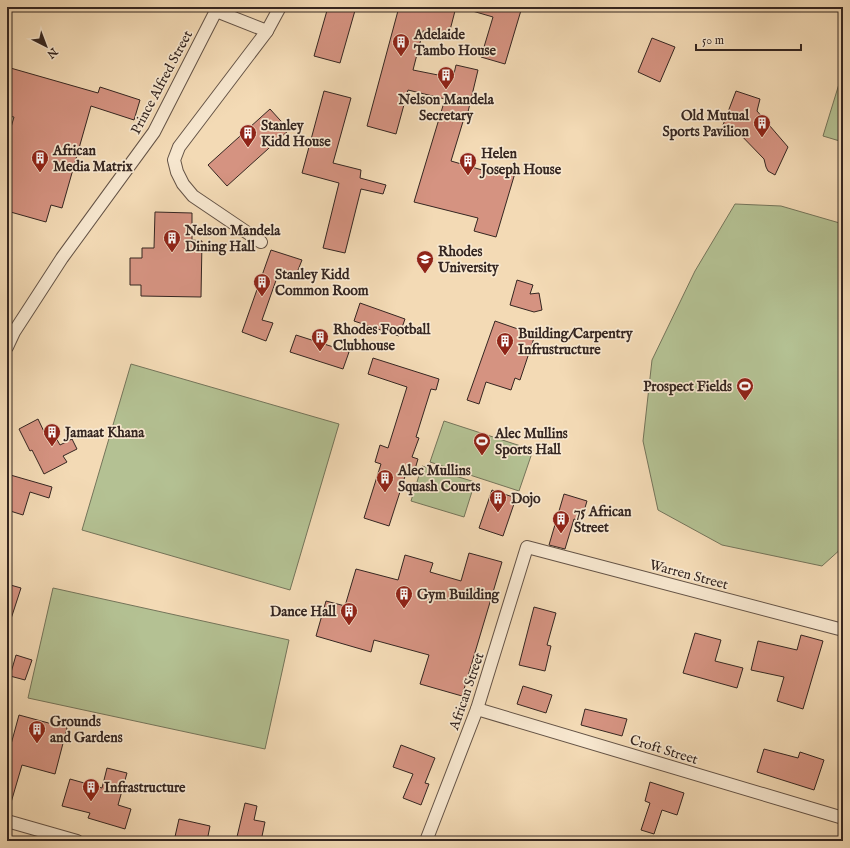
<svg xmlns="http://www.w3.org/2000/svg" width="850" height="848" viewBox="0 0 850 848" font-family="'IM FELL English',serif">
<rect width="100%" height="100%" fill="#f3dab5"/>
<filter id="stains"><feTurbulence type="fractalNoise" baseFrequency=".005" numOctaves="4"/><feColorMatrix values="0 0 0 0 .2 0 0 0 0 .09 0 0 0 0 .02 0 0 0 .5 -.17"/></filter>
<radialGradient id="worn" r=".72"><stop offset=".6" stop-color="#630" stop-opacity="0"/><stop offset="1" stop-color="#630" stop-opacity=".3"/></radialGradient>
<g fill="#b4c193" stroke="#74745a">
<polygon points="843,71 843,142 823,136"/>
<polygon points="735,204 781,206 843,224 843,547 822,566 722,545 658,510 643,441 652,360 695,271"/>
<polygon points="131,364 339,424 290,590 82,530"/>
<polygon points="444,421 533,450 519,491 430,462"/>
<polygon points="422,466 475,482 464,517 411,501"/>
<polygon points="53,588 289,640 265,749 28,698"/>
</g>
<g fill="#d59381" stroke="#352621">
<polygon points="328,7 356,7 340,63 314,56"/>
<polygon points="399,7 456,7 448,38 423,31 413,70 453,78 456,65 478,70 467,116 465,115 451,161 489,172 491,166 515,173 496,237 474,231 478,218 414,202 445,99 408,90 396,134 367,126"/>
<polygon points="470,7 522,7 505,64 481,57 493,17 469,10"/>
<polygon points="652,38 675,47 660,82 638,72"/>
<polygon points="7,67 98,93 100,87 140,100 134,120 91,106 62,208 51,205 46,222 7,211 7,141 14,117 7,116"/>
<polygon points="324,91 351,98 333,163 361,170 360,178 386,185 383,194 361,189 345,253 323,248 339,183 302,173"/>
<polygon points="736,91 760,99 757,111 788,147 775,175 768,171 766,167 764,159 735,129 723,125"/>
<polygon points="270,109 289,130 227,186 208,165"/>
<polygon points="155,212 192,213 192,240 202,241 201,297 141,296 141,285 130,285 130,258 142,258 142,248 154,248"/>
<polygon points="271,250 302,260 296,275 280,269 262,320 273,323 266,341 242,332"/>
<polygon points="517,280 533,285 530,294 539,293 542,310 534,312 510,305"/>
<polygon points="360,303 405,319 399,336 354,321"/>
<polygon points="495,321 535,335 520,380 515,378 511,390 486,382 479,404 467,400"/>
<polygon points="296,335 349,352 343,369 290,352"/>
<polygon points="373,358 439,379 436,390 431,389 416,437 419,438 412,457 418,459 415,469 408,467 389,526 364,518 381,464 375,462 380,445 388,448 407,387 368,374"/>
<polygon points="38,419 48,440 55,436 60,445 72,439 77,449 63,456 67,462 44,474 32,450 30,451 19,429"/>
<polygon points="7,474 52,487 49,498 30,492 23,515 7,510"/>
<polygon points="492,490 516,498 503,536 479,528"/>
<polygon points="564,494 587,501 581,521 574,519 565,549 549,545"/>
<polygon points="469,553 502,562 462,696 420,684 429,655 374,640 371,652 316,636 326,601 345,606 356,569 398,580 405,555 433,563 430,572 461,581"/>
<polygon points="7,584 21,588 9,625 7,624"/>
<polygon points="534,607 556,613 547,645 551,646 545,671 519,665"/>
<polygon points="695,633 721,640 715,661 743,668 737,688 683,673"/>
<polygon points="801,635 823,641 803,709 777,701 784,677 751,670 758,641 797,650"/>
<polygon points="16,655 32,660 25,680 10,676"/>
<polygon points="523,686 552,695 546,713 517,704"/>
<polygon points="585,709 627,719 622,736 581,725"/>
<polygon points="19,715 67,728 55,774 22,765 10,806 7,806 7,759"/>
<polygon points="401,745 435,758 425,783 429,784 421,805 403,798 413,774 393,767"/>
<polygon points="764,749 798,758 800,752 824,760 814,790 757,772"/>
<polygon points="107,768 127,773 118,805 131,809 125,829 88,818 90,813 62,806 70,779 102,788"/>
<polygon points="650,782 684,793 677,815 662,810 654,834 641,830 650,803 645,801"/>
<polygon points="245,803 257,806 254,820 265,822 261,841 236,841"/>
<polygon points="179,819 210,826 207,841 174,841"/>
</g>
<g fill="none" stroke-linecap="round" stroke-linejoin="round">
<g stroke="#645346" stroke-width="14">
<g id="street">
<polyline points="216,11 267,31 280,7"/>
<polyline points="261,242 193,196 183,184 177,172 174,160 179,147 267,31"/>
<polyline points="7,347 14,332 62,258 154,132 218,7"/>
<polyline points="477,709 843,818"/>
<polyline points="7,821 77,841"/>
<polyline points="426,841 477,709 527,547 843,630"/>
</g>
</g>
<use href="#street" stroke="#f7e7cf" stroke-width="12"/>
</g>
<defs>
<g id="building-pin" transform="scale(0.9)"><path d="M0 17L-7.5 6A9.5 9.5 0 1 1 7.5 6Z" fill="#8f2418" stroke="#f7e7cf"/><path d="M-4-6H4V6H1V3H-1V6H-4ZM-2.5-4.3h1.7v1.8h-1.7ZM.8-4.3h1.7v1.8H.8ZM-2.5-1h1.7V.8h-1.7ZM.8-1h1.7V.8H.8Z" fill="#fff"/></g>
<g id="university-pin" transform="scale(0.9)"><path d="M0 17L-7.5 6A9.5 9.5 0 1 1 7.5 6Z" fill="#8f2418" stroke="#f7e7cf"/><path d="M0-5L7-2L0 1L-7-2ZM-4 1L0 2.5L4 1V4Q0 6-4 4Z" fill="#fff"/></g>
<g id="stadium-pin" transform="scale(0.9)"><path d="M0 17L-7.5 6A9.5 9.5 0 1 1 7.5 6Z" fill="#8f2418" stroke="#f7e7cf"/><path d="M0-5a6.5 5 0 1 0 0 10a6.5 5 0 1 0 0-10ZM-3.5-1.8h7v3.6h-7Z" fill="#fff"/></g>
</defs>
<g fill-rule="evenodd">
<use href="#building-pin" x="401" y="42"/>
<use href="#building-pin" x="446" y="75"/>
<use href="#building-pin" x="762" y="123"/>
<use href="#building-pin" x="248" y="133"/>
<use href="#building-pin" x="40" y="158"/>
<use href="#building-pin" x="468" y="161"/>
<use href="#building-pin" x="172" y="238"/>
<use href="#university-pin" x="425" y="259"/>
<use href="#building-pin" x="262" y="282"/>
<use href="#building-pin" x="320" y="337"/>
<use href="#building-pin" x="505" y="341"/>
<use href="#stadium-pin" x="745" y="386"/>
<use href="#building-pin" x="52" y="432"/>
<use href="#stadium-pin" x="482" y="441"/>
<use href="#building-pin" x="385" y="478"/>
<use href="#building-pin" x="498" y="498"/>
<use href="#building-pin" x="561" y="519"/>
<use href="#building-pin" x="404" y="594"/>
<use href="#building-pin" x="349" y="611"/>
<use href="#building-pin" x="37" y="729"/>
<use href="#building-pin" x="91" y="787"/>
</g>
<g text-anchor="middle" stroke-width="3.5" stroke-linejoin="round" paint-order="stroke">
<g font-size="14" font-weight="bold" fill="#352621" stroke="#f7e7cf" text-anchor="start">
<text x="414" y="39">Adelaide<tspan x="414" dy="16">Tambo House</tspan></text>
<text x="446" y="104" text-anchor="middle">Nelson Mandela<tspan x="446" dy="16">Secretary</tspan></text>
<text x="749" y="120" text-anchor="end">Old Mutual<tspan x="749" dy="16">Sports Pavilion</tspan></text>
<text x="261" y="130">Stanley<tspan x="261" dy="16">Kidd House</tspan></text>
<text x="53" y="155">African<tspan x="53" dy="16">Media Matrix</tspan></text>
<text x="481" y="158">Helen<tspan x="481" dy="16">Joseph House</tspan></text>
<text x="185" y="235">Nelson Mandela<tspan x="185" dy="16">Dining Hall</tspan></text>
<text x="438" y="256">Rhodes<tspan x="438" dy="16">University</tspan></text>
<text x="275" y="279">Stanley Kidd<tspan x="275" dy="16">Common Room</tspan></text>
<text x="333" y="334">Rhodes Football<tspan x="333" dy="16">Clubhouse</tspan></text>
<text x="518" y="338">Building/Carpentry<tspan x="518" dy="16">Infrustructure</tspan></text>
<text x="732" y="391" text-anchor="end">Prospect Fields</text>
<text x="65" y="437">Jamaat Khana</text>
<text x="495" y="438">Alec Mullins<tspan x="495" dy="16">Sports Hall</tspan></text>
<text x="398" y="475">Alec Mullins<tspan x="398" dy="16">Squash Courts</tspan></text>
<text x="511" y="503">Dojo</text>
<text x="574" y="516">75 African<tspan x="574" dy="16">Street</tspan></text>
<text x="417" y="599">Gym Building</text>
<text x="336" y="616" text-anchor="end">Dance Hall</text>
<text x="50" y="726">Grounds<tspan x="50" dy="16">and Gardens</tspan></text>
<text x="104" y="792">Infrastructure</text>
</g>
<g font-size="14" fill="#352621" stroke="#f7e7cf">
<text transform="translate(161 82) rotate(-62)" y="5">Prince Alfred Street</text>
<text transform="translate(689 574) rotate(15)" y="5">Warren Street</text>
<text transform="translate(466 691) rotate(-71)" y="5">African Street</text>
<text transform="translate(664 749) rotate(17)" y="5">Croft Street</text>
</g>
</g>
<rect width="850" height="848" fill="none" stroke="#f3dab5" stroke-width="24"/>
<rect x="8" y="8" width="834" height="832" fill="none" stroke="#352621" stroke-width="2"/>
<rect x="12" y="12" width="826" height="824" fill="none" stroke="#352621"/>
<g transform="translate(46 46) rotate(138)" stroke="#f7e7cf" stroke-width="3" paint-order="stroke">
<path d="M0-3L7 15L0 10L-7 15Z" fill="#352621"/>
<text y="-6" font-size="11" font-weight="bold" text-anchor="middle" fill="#352621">N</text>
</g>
<path d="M696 44v6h105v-6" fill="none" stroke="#352621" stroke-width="2"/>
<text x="702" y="44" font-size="12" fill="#352621" stroke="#f7e7cf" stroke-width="3" paint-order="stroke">50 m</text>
<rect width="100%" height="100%" filter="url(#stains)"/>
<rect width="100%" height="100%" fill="url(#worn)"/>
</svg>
